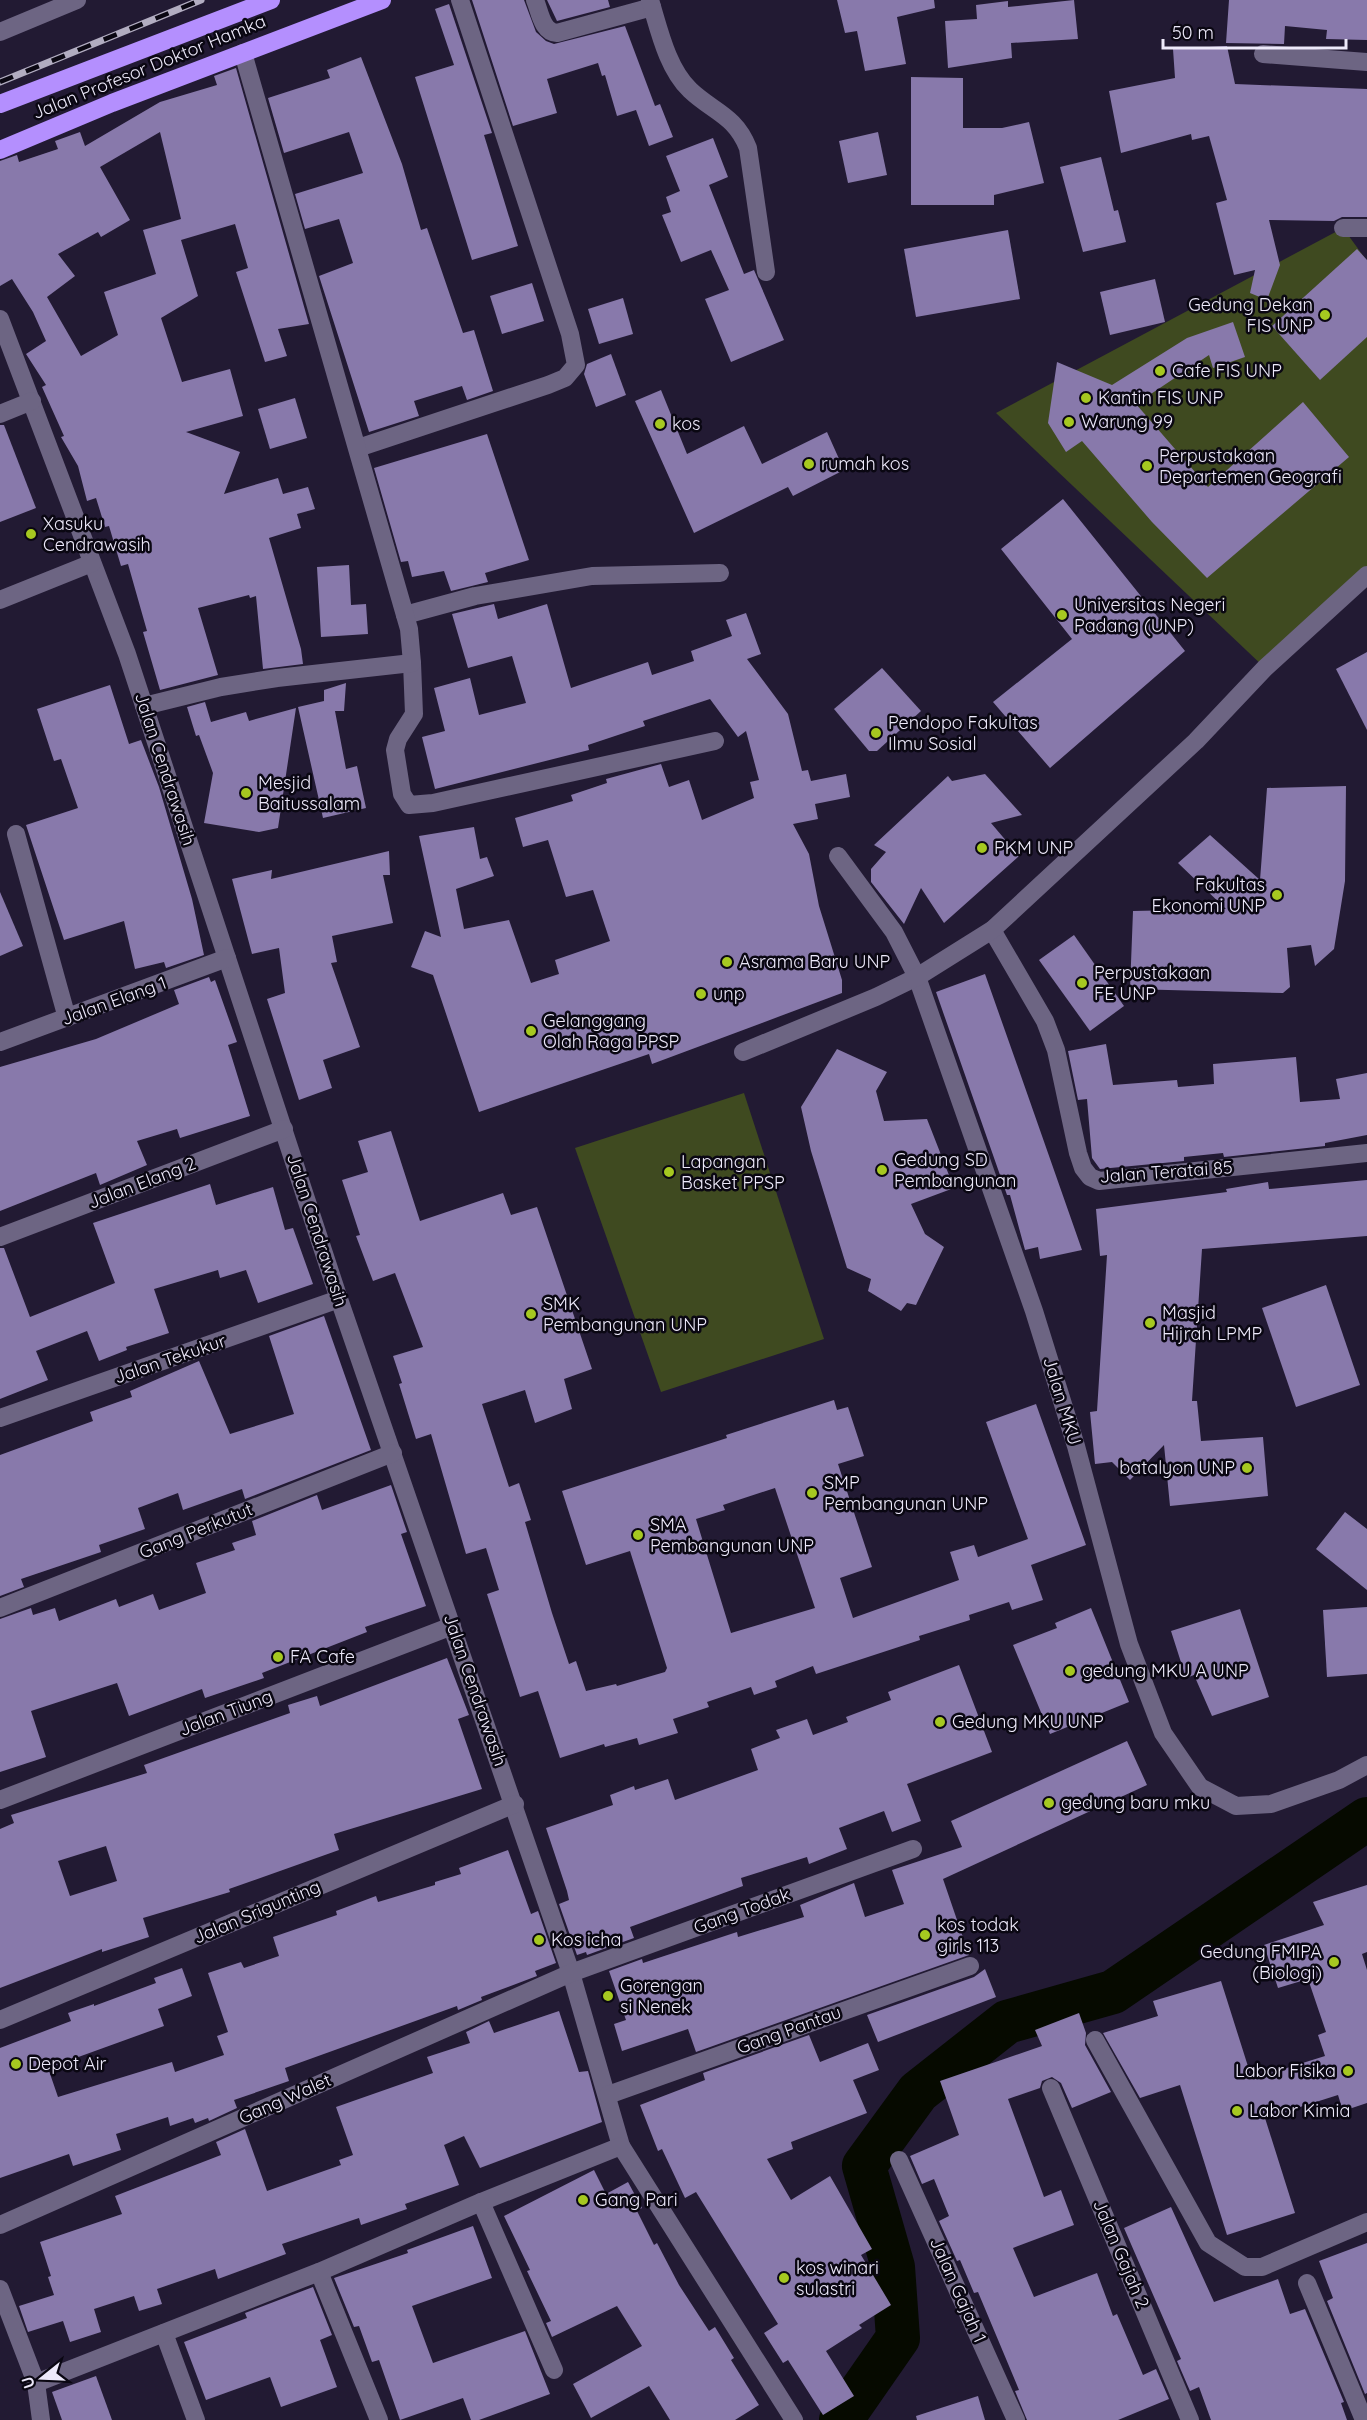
<svg xmlns="http://www.w3.org/2000/svg" width="1367" height="2420" viewBox="0 0 1367 2420" font-family="Quicksand,sans-serif">
<rect width="100%" height="100%" fill="#221a33"/>
<g fill="#3f4a20">
<polygon points="1343,228 1367,261 1367,577 1265,668 996,413"/>
<polygon points="744,1093 824,1339 661,1392 575,1148"/>
</g>
<g fill="none" stroke-linecap="round" stroke-linejoin="round">
<polyline stroke="#060a00" stroke-width="44" points="841,2420 898,2338 893,2267 864,2166 918,2092 1007,2022 1113,1992 1367,1819"/>
</g>
<g fill="#8879ab" fill-rule="evenodd">
<polygon points="472,0 524,0 536,32 546,41 554,44 625,26 655,106 660,104 673,137 649,146 636,110 617,116 605,75 602,76 598,63 547,79 557,113 513,126"/>
<polygon points="547,0 608,0 610,7 557,21"/>
<polygon points="837,0 934,0 935,8 897,17 906,64 865,71 857,31 845,33"/>
<polygon points="1074,0 1078,39 1011,43 1012,58 948,68 945,21 977,19 976,5 1008,1 1008,7"/>
<polygon points="1229,0 1367,0 1367,40 1326,39 1327,30 1285,26 1284,44 1226,43"/>
<polygon points="449,4 492,133 484,135 518,246 472,260 415,77 454,65 435,9"/>
<polygon points="1227,46 1235,84 1367,89 1367,217 1342,217 1334,221 1269,220 1280,265 1267,300 1250,293 1255,270 1234,275 1216,203 1227,200 1209,136 1192,140 1191,134 1121,153 1109,91 1175,78 1173,49"/>
<polygon points="361,57 402,164 421,230 427,228 463,333 474,330 493,391 467,400 462,386 414,401 419,416 369,432 319,276 353,263 339,219 305,229 295,194 363,173 349,132 284,153 268,98 330,78 327,70"/>
<path d="M236 68 309 324 278 329 287 356 265 362 236 272 248 268 235 224 181 240 198 296 161 318 182 382 230 369 243 416 186 432 240 452 224 494 278 478 283 494 308 487 315 509 297 514 301 528 269 538 301 649 303 664 263 669 256 596 250 598 249 595 198 608 218 675 160 690 143 632 147 631 128 564 121 566 109 526 105 527 96 498 87 501 78 466 61 437 64 436 42 387 46 385 26 354 46 341 33 312 12 279 0 286V161L17 155 19 162 58 149 55 141 80 132 85 146 160 102 217 85 214 76ZM160 132 181 219 143 230 156 274 104 292 118 335 81 356 47 297 75 276 58 254 98 232 101 237 130 220 100 167Z"/>
<polygon points="911,77 963,78 963,128 1002,128 1029,122 1044,183 994,195 994,205 911,205"/>
<polygon points="878,132 887,175 848,183 839,141"/>
<polygon points="713,138 728,177 709,185 744,274 754,270 784,340 731,362 705,299 729,290 711,250 681,262 662,215 671,212 666,197 680,191 666,156"/>
<polygon points="1101,157 1114,211 1118,210 1126,242 1083,252 1060,167"/>
<polygon points="1008,230 1020,299 916,317 904,249"/>
<polygon points="1357,249 1367,260 1367,337 1320,380 1272,326"/>
<polygon points="1155,279 1165,322 1110,335 1100,292"/>
<polygon points="532,283 544,321 502,334 490,296"/>
<polygon points="623,298 633,334 599,344 588,309"/>
<polygon points="1233,322 1245,357 1213,368 1209,355 1136,404 1208,487 1303,402 1349,457 1207,578 1152,522 1082,441 1066,452 1048,423 1057,362 1112,385 1187,338"/>
<polygon points="611,354 626,395 596,407 584,374 587,364"/>
<polygon points="661,390 687,454 744,426 762,464 827,432 844,470 793,496 788,487 694,533 635,401"/>
<polygon points="295,398 307,438 270,449 258,409"/>
<polygon points="0,425 4,425 36,508 0,522"/>
<polygon points="487,434 529,560 485,573 488,582 451,591 444,571 412,577 408,561 401,562 374,468"/>
<polygon points="1063,499 1185,651 1050,768 993,702 1072,639 1001,549"/>
<polygon points="349,565 351,605 366,604 368,634 321,637 317,567"/>
<polygon points="494,604 498,619 547,604 571,688 648,662 652,675 694,661 691,651 732,636 726,620 746,613 761,654 747,659 788,714 802,771 808,770 811,781 846,774 850,797 815,804 818,819 793,824 809,854 819,906 842,980 842,993 652,1064 649,1054 479,1112 433,975 411,967 425,931 441,937 419,836 474,827 480,859 487,857 494,876 456,889 464,929 509,920 531,983 559,974 555,960 610,941 593,890 566,897 548,840 523,847 515,818 573,801 571,795 607,783 606,779 661,764 669,787 689,780 702,820 754,798 750,782 759,780 746,731 738,737 710,699 643,721 645,726 588,745 589,750 435,789 422,737 445,731 434,688 470,678 479,715 526,703 512,656 468,668 452,614"/>
<polygon points="1367,652 1367,730 1336,669"/>
<polygon points="882,668 921,711 877,751 869,751 834,709"/>
<polygon points="346,683 344,711 335,711 346,769 357,766 366,808 323,818 298,707 324,701 324,690"/>
<polygon points="110,685 129,744 141,740 159,787 192,899 204,955 166,968 164,962 135,969 124,921 64,940 26,825 78,808 61,759 54,761 37,709"/>
<polygon points="205,702 211,722 246,712 249,721 296,708 278,828 259,832 204,823 213,773 199,735 196,736 187,707"/>
<polygon points="985,774 1022,815 991,823 1019,856 944,923 921,888 904,924 871,882 871,869 886,852 874,845 948,776 952,781"/>
<polygon points="1346,786 1345,881 1334,949 1315,966 1311,945 1287,948 1290,987 1283,993 1130,989 1133,911 1226,909 1178,863 1210,835 1260,880 1267,788"/>
<polygon points="389,851 390,875 383,875 393,923 332,936 337,962 331,963 360,1047 323,1060 332,1088 299,1100 267,999 285,993 279,948 252,954 232,879 272,870 271,879"/>
<polygon points="0,892 23,946 0,956"/>
<polygon points="1074,935 1124,1006 1090,1031 1039,960"/>
<polygon points="985,974 1021,1076 1082,1250 1040,1259 1038,1247 1025,1250 1010,1195 1007,1195 936,992"/>
<polygon points="209,977 211,982 215,980 237,1042 228,1045 250,1116 180,1138 177,1129 137,1141 147,1165 100,1185 96,1173 0,1211 0,1067 96,1039 179,1004 174,990"/>
<polygon points="1106,1044 1113,1085 1177,1080 1178,1087 1214,1084 1213,1064 1296,1057 1300,1102 1340,1099 1336,1079 1367,1073 1367,1135 1325,1143 1325,1146 1224,1157 1223,1153 1184,1157 1184,1161 1100,1169 1092,1158 1087,1099 1078,1100 1068,1051"/>
<polygon points="837,1049 887,1072 876,1091 884,1121 927,1119 954,1188 911,1204 925,1234 944,1247 916,1305 907,1303 901,1311 868,1291 871,1279 847,1268 811,1151 801,1107"/>
<path d="M391 1131 420 1221 503 1193 511 1215 537 1207 592 1369 564 1379 572 1409 535 1423 525 1390 482 1404 509 1487 519 1483 531 1520 525 1522 552 1613 569 1664 576 1661 586 1691 616 1684 617 1686 665 1672 667 1668 630 1551 586 1565 562 1491 727 1438 726 1435 834 1400 837 1410 848 1407 864 1456 838 1464 872 1567 840 1578 853 1618 959 1580 950 1552 974 1545 978 1557 1028 1539 986 1422 1036 1404 1086 1545 1031 1565 1043 1600 1012 1610 1009 1602 969 1615 970 1620 919 1636 920 1640 816 1674 813 1666 775 1681 777 1687 754 1695 751 1687 707 1702 709 1707 673 1719 678 1733 639 1745 637 1738 605 1747 604 1744 560 1758 538 1691 520 1697 487 1594 499 1590 486 1548 466 1554 431 1434 416 1439 399 1384 402 1383 393 1356 423 1347 395 1273 373 1281 356 1236 360 1235 342 1180 368 1172 358 1141ZM775 1488 815 1608 731 1633 696 1519 725 1510 723 1505Z"/>
<polygon points="1367,1180 1367,1236 1202,1249 1192,1401 1197,1401 1201,1441 1263,1437 1268,1496 1170,1506 1164,1445 1130,1480 1112,1462 1095,1464 1090,1412 1097,1411 1107,1255 1100,1256 1096,1209 1227,1192 1226,1189 1268,1182 1269,1189"/>
<polygon points="210,1184 216,1205 273,1187 285,1230 293,1228 313,1284 258,1303 246,1270 220,1278 218,1270 154,1289 169,1333 126,1347 127,1350 99,1361 87,1331 36,1351 48,1380 0,1399 0,1248 4,1248 30,1317 115,1283 93,1223"/>
<polygon points="1326,1285 1360,1385 1296,1407 1262,1308"/>
<polygon points="324,1316 371,1450 245,1499 242,1489 183,1510 178,1493 138,1508 145,1529 99,1545 101,1552 21,1579 24,1587 0,1596 0,1455 93,1421 90,1412 132,1397 130,1391 199,1361 230,1434 294,1414 269,1336"/>
<polygon points="391,1485 407,1532 401,1534 426,1606 365,1627 367,1632 262,1673 264,1678 205,1698 202,1689 129,1716 117,1683 31,1711 46,1757 0,1772 0,1619 31,1608 33,1615 55,1608 59,1621 116,1599 119,1607 153,1594 159,1610 206,1593 196,1563 235,1550 232,1543 256,1535 252,1521 317,1495 322,1510"/>
<polygon points="1345,1512 1367,1529 1367,1590 1316,1549"/>
<polygon points="1367,1607 1367,1674 1327,1677 1323,1610"/>
<polygon points="1091,1608 1129,1702 1050,1734 1013,1645 1057,1628 1055,1623"/>
<polygon points="1240,1609 1269,1697 1212,1716 1194,1675 1186,1678 1171,1631"/>
<path d="M447 1658 469 1715 458 1719 482 1789 334 1834 339 1850 229 1889 230 1892 143 1918 149 1937 102 1952V1949L0 1988V1829L14 1823 11 1815 147 1773 144 1765 290 1713 288 1705 317 1696 320 1706ZM106 1846 117 1881 70 1896 58 1861Z"/>
<polygon points="959,1665 992,1752 907,1784 921,1821 892,1832 884,1811 839,1828 847,1849 809,1864 807,1857 741,1878 743,1886 630,1927 634,1938 587,1955 586,1952 577,1955 559,1904 569,1900 567,1891 546,1828 613,1805 610,1795 634,1786 635,1790 668,1779 675,1800 758,1770 751,1749 780,1738 776,1730 807,1719 813,1735 848,1722 846,1717 891,1700 888,1692"/>
<polygon points="1127,1741 1147,1785 943,1879 969,1955 696,2052 688,2029 622,2051 614,2024 626,2020 609,1971 642,1959 643,1963 737,1932 738,1937 804,1917 800,1905 854,1883 865,1917 904,1904 892,1870 962,1847 951,1821"/>
<polygon points="508,1850 531,1914 538,1911 556,1963 535,1971 537,1976 481,1997 482,2000 458,2010 457,2006 285,2068 289,2081 234,2100 237,2108 209,2121 208,2118 195,2123 193,2118 170,2126 168,2117 116,2134 121,2150 73,2166 69,2154 0,2178 0,2048 71,2021 68,2013 94,2004 94,2006 156,1983 154,1978 182,1968 192,1996 158,2009 164,2026 48,2068 58,2097 172,2062 175,2072 224,2055 217,2036 228,2032 208,1973 241,1962 244,1968 279,1956 273,1937 337,1915 336,1911 376,1896 378,1902 435,1885 435,1882 461,1874 459,1868"/>
<polygon points="1367,1885 1367,1952 1362,1954 1367,1970 1367,2103 1343,2111 1338,2095 1265,2118 1295,2213 1227,2235 1180,2085 1140,2098 1103,2033 1158,2016 1153,2001 1221,1981 1252,2079 1325,2056 1318,2035 1326,2032 1308,1979 1278,1988 1264,1945 1324,1925 1313,1902"/>
<polygon points="985,1969 996,1997 878,2042 867,2015 974,1977"/>
<polygon points="559,2011 579,2072 588,2071 602,2122 480,2168 464,2136 444,2145 459,2185 405,2204 407,2209 361,2225 359,2218 282,2244 286,2254 218,2279 215,2269 157,2289 162,2304 139,2311 134,2296 94,2309 101,2332 70,2342 63,2321 28,2332 19,2306 54,2295 48,2277 51,2276 40,2242 122,2214 115,2196 221,2155 216,2142 245,2129 267,2191 341,2165 339,2160 353,2155 336,2107 433,2073 427,2057 470,2043 466,2032 489,2021 494,2033"/>
<polygon points="1079,2013 1086,2033 1085,2045 1111,2092 1072,2108 1061,2083 1052,2077 1042,2081 1040,2088 1008,2099 1044,2197 1061,2190 1074,2225 1013,2248 1034,2297 1097,2273 1113,2316 1117,2314 1143,2375 1156,2369 1169,2399 1118,2420 1027,2420 1015,2391 1019,2390 978,2292 974,2293 960,2260 957,2261 939,2221 949,2216 934,2179 922,2184 910,2156 959,2135 940,2081 1042,2046 1035,2030"/>
<polygon points="809,2035 820,2062 868,2043 879,2070 853,2080 867,2113 791,2142 793,2149 767,2159 791,2200 830,2176 872,2249 861,2255 891,2305 859,2325 862,2328 826,2351 854,2396 823,2415 788,2360 783,2363 764,2333 778,2324 696,2192 685,2198 662,2149 658,2151 640,2105 705,2080 703,2073"/>
<polygon points="594,2170 606,2194 628,2182 642,2208 637,2211 654,2245 657,2243 679,2285 709,2331 715,2327 734,2358 731,2360 759,2405 735,2420 670,2420 649,2386 591,2418 573,2384 642,2346 617,2306 552,2337 546,2323 551,2321 527,2271 530,2270 504,2216"/>
<polygon points="1171,2207 1214,2302 1278,2279 1290,2314 1305,2309 1344,2402 1341,2403 1347,2420 1211,2420 1199,2387 1190,2391 1177,2361 1181,2359 1124,2228"/>
<polygon points="473,2226 492,2278 412,2306 433,2363 525,2331 550,2394 479,2420 471,2420 463,2398 400,2420 379,2360 372,2362 359,2326 354,2327 334,2278 408,2253 407,2250"/>
<polygon points="1367,2243 1367,2393 1365,2394 1327,2301 1333,2298 1319,2261"/>
<polygon points="313,2287 332,2335 320,2340 337,2387 281,2407 270,2377 206,2400 184,2342 247,2318 245,2313"/>
<polygon points="96,2376 112,2420 62,2420 52,2392"/>
<polygon points="978,2396 985,2420 917,2420 916,2416"/>
</g>
<g fill="none" stroke-linecap="round" stroke-linejoin="round">
<g stroke="#6d6583" stroke-width="18">
<path d="M535 0C540 12 542 32 557 33L652 7"/>
<path d="M650 0C659 29 667 68 690 90 713 112 735 115 748 148L766 272"/>
<polyline points="0,32 77,0"/>
<polyline points="1263,54 1367,62"/>
<polyline points="1343,228 1367,228"/>
<polyline points="0,319 127,654 339,1299 571,1973 621,2146"/>
<polyline points="0,414 32,401"/>
<polyline points="358,448 548,385 565,378 576,365 570,334 460,0"/>
<polyline points="0,600 92,563"/>
<polyline points="405,615 475,596 592,576 720,573"/>
<polyline points="412,663 414,714 398,739 395,750 402,794 409,805 433,803 715,741"/>
<polyline points="144,706 221,687 277,678 412,663 409,629 243,53"/>
<polyline points="16,834 67,1018"/>
<polyline points="838,856 894,932 917,977 1034,1311 1076,1446 1129,1644 1163,1733 1200,1787 1236,1806 1271,1804 1339,1780 1367,1765"/>
<polyline points="992,930 1045,1021 1056,1050 1078,1153 1083,1168 1090,1177 1099,1181 1367,1153"/>
<polyline points="0,1042 227,958"/>
<polyline points="743,1052 876,997 917,977 992,930 1196,741 1265,668 1367,575"/>
<polyline points="0,1237 284,1129"/>
<polyline points="0,1418 339,1299"/>
<polyline points="0,1608 393,1453"/>
<polyline points="0,1800 452,1626"/>
<polyline points="0,2020 515,1804"/>
<polyline points="1095,2040 1208,2243 1245,2267 1262,2267 1367,2222"/>
<polyline points="1051,2088 1190,2420"/>
<polyline points="608,2095 970,1966"/>
<polyline points="899,2160 1016,2420"/>
<polyline points="481,2202 554,2370"/>
<polyline points="0,2225 571,1973 913,1849"/>
<polyline points="319,2272 379,2420"/>
<polyline points="1307,2283 1364,2420"/>
<polyline points="0,2289 36,2383 41,2420"/>
<polyline points="164,2333 196,2420"/>
<polyline points="36,2383 319,2272 481,2202 621,2146 794,2420"/>
</g>
<g stroke="#b48ffe" stroke-width="18">
<polyline points="0,104 271,0"/>
<polyline points="0,150 112,103 382,0"/>
</g>
<g stroke="#b2adc1" stroke-width="7">
<polyline id="rail" points="0,82 201,0"/>
</g>
<use href="#rail" stroke="#0a0712" stroke-width="4.5" stroke-dasharray="14" stroke-linecap="butt"/>
</g>
<g fill="#a6c820" stroke="#0a0712" stroke-width="2">
<circle cx="1325" cy="315" r="6"/>
<circle cx="1160" cy="371" r="6"/>
<circle cx="1086" cy="398" r="6"/>
<circle cx="1069" cy="422" r="6"/>
<circle cx="660" cy="424" r="6"/>
<circle cx="809" cy="464" r="6"/>
<circle cx="1147" cy="466" r="6"/>
<circle cx="31" cy="534" r="6"/>
<circle cx="1062" cy="615" r="6"/>
<circle cx="876" cy="733" r="6"/>
<circle cx="246" cy="793" r="6"/>
<circle cx="982" cy="848" r="6"/>
<circle cx="1277" cy="895" r="6"/>
<circle cx="727" cy="962" r="6"/>
<circle cx="1082" cy="983" r="6"/>
<circle cx="701" cy="994" r="6"/>
<circle cx="531" cy="1031" r="6"/>
<circle cx="882" cy="1170" r="6"/>
<circle cx="669" cy="1172" r="6"/>
<circle cx="531" cy="1314" r="6"/>
<circle cx="1150" cy="1323" r="6"/>
<circle cx="1247" cy="1468" r="6"/>
<circle cx="812" cy="1493" r="6"/>
<circle cx="638" cy="1535" r="6"/>
<circle cx="278" cy="1657" r="6"/>
<circle cx="1070" cy="1671" r="6"/>
<circle cx="940" cy="1722" r="6"/>
<circle cx="1049" cy="1803" r="6"/>
<circle cx="925" cy="1935" r="6"/>
<circle cx="539" cy="1940" r="6"/>
<circle cx="1334" cy="1962" r="6"/>
<circle cx="608" cy="1996" r="6"/>
<circle cx="16" cy="2064" r="6"/>
<circle cx="1348" cy="2071" r="6"/>
<circle cx="1237" cy="2111" r="6"/>
<circle cx="583" cy="2200" r="6"/>
<circle cx="784" cy="2278" r="6"/>
</g>
<g text-anchor="middle" stroke-width="5" stroke-linejoin="round" paint-order="stroke">
<g font-size="18" fill="#ede9fa" stroke="#0a0712">
<text transform="translate(149 67) rotate(-22)" y="6">Jalan Profesor Doktor Hamka</text>
<text transform="translate(165 769) rotate(72)" y="6">Jalan Cendrawasih</text>
<text transform="translate(114 1001) rotate(-20)" y="6">Jalan Elang 1</text>
<text transform="translate(1166 1172) rotate(-4)" y="6">Jalan Teratai 85</text>
<text transform="translate(142 1183) rotate(-21)" y="6">Jalan Elang 2</text>
<text transform="translate(317 1230) rotate(72)" y="6">Jalan Cendrawasih</text>
<text transform="translate(170 1359) rotate(-19)" y="6">Jalan Tekukur</text>
<text transform="translate(1062 1401) rotate(73)" y="6">Jalan MKU</text>
<text transform="translate(196 1531) rotate(-22)" y="6">Gang Perkutut</text>
<text transform="translate(475 1690) rotate(71)" y="6">Jalan Cendrawasih</text>
<text transform="translate(226 1713) rotate(-21)" y="6">Jalan Tiung</text>
<text transform="translate(742 1911) rotate(-20)" y="6">Gang Todak</text>
<text transform="translate(257 1912) rotate(-23)" y="6">Jalan Srigunting</text>
<text transform="translate(789 2030) rotate(-20)" y="6">Gang Pantau</text>
<text transform="translate(285 2099) rotate(-24)" y="6">Gang Walet</text>
<text transform="translate(1121 2254) rotate(67)" y="6">Jalan Gajah 2</text>
<text transform="translate(958 2290) rotate(66)" y="6">Jalan Gajah 1</text>
</g>
<g font-size="18" fill="#ede9fa" stroke="#0a0712" text-anchor="start">
<text x="1313" y="311" text-anchor="end">Gedung Dekan<tspan x="1313" dy="21">FIS UNP</tspan></text>
<text x="1172" y="377">Cafe FIS UNP</text>
<text x="1098" y="404">Kantin FIS UNP</text>
<text x="1081" y="428">Warung 99</text>
<text x="672" y="430">kos</text>
<text x="1159" y="462">Perpustakaan<tspan x="1159" dy="21">Departemen Geografi</tspan></text>
<text x="821" y="470">rumah kos</text>
<text x="43" y="530">Xasuku<tspan x="43" dy="21">Cendrawasih</tspan></text>
<text x="1074" y="611">Universitas Negeri<tspan x="1074" dy="21">Padang (UNP)</tspan></text>
<text x="888" y="729">Pendopo Fakultas<tspan x="888" dy="21">Ilmu Sosial</tspan></text>
<text x="258" y="789">Mesjid<tspan x="258" dy="21">Baitussalam</tspan></text>
<text x="994" y="854">PKM UNP</text>
<text x="1265" y="891" text-anchor="end">Fakultas<tspan x="1265" dy="21">Ekonomi UNP</tspan></text>
<text x="739" y="968">Asrama Baru UNP</text>
<text x="1094" y="979">Perpustakaan<tspan x="1094" dy="21">FE UNP</tspan></text>
<text x="713" y="1000">unp</text>
<text x="543" y="1027">Gelanggang<tspan x="543" dy="21">Olah Raga PPSP</tspan></text>
<text x="894" y="1166">Gedung SD<tspan x="894" dy="21">Pembangunan</tspan></text>
<text x="681" y="1168">Lapangan<tspan x="681" dy="21">Basket PPSP</tspan></text>
<text x="543" y="1310">SMK<tspan x="543" dy="21">Pembangunan UNP</tspan></text>
<text x="1162" y="1319">Masjid<tspan x="1162" dy="21">Hijrah LPMP</tspan></text>
<text x="1235" y="1474" text-anchor="end">batalyon UNP</text>
<text x="824" y="1489">SMP<tspan x="824" dy="21">Pembangunan UNP</tspan></text>
<text x="650" y="1531">SMA<tspan x="650" dy="21">Pembangunan UNP</tspan></text>
<text x="290" y="1663">FA Cafe</text>
<text x="1082" y="1677">gedung MKU A UNP</text>
<text x="952" y="1728">Gedung MKU UNP</text>
<text x="1061" y="1809">gedung baru mku</text>
<text x="937" y="1931">kos todak<tspan x="937" dy="21">girls 113</tspan></text>
<text x="551" y="1946">Kos icha</text>
<text x="1322" y="1958" text-anchor="end">Gedung FMIPA<tspan x="1322" dy="21">(Biologi)</tspan></text>
<text x="620" y="1992">Gorengan<tspan x="620" dy="21">si Nenek</tspan></text>
<text x="28" y="2070">Depot Air</text>
<text x="1336" y="2077" text-anchor="end">Labor Fisika</text>
<text x="1249" y="2117">Labor Kimia</text>
<text x="595" y="2206">Gang Pari</text>
<text x="796" y="2274">kos winari<tspan x="796" dy="21">sulastri</tspan></text>
</g>
</g>
<g transform="translate(42 2378) rotate(252)" stroke="#0a0712" stroke-width="4.5" paint-order="stroke">
<path d="M0-4.5L10 22L0 15L-10 22Z" fill="#ede9fa"/>
<text y="-9" font-size="16" font-weight="bold" text-anchor="middle" fill="#ede9fa">U</text>
</g>
<path d="M1163 39v9h183v-9" fill="none" stroke="#ede9fa" stroke-width="3"/>
<text x="1172" y="39" font-size="18" fill="#ede9fa" stroke="#0a0712" stroke-width="4.5" paint-order="stroke">50 m</text>
</svg>
